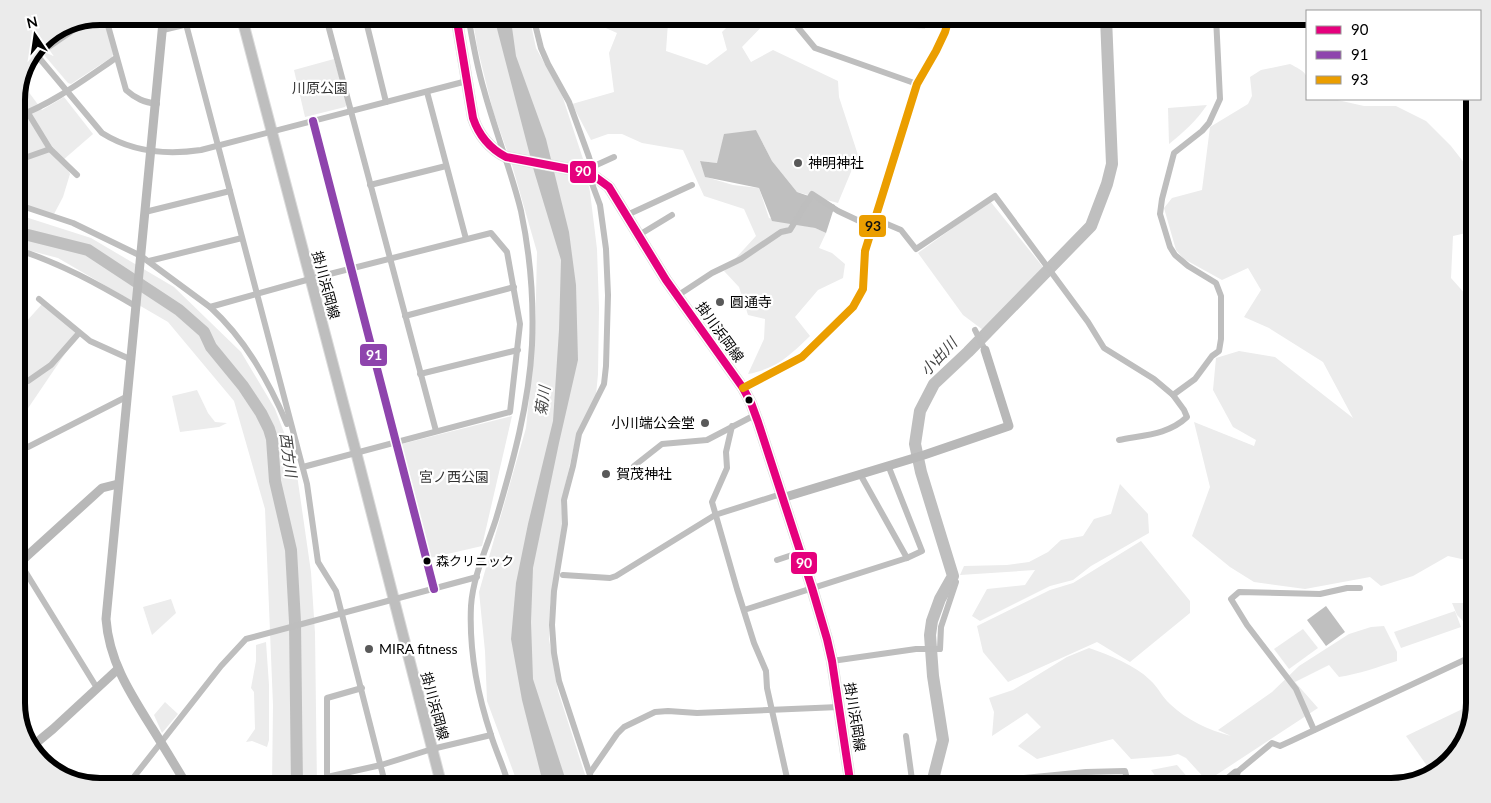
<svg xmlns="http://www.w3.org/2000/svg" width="1491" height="803" viewBox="0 0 1491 803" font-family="Lato,'Noto Sans JP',sans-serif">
<rect width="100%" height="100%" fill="#fff"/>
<g fill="#ececec">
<polygon points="924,18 925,29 898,27 885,24 887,19"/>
<path d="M735 19H769L742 47 751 62 773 50 838 81 839 97 858 155 838 203 797 192 772 161 756 130 717 163 700 161 706 177 733 185 759 188 769 218 815 228 826 233 819 248 832 253 845 264 843 278 818 290 795 317 810 336C789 356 778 368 748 374L764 339 765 319 748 315 739 287 724 271 756 236 744 209 704 196 683 150 642 143 622 134H608L591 140 572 104 614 92 609 53 617 33 588 20H670L668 23 666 51 707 65 727 50 722 32Z"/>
<polygon points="530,20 536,48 562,95 584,162 590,192 597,249 599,308 598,374 596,395 577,433 561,504 563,521 550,605 549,639 558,691 589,787 519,787 487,701 485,651 479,592 526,428 535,340 537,252 512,165 493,111 477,46 473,21"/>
<polygon points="90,22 105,22 113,54 112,57 71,84 68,83 45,56 44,52"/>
<polygon points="334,59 347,104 345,107 305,117 294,70"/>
<path d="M1290 64C1312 75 1307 76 1307 99H1333L1364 106H1396L1426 121 1451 146 1465 164 1475 191V231L1453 236 1451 278 1475 305V562L1448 556 1413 576 1381 586 1370 577 1305 589 1254 582 1230 567 1192 536 1210 487 1194 422 1254 446 1256 440 1233 427 1213 390 1216 358 1239 351 1275 357 1353 418 1323 362 1269 328 1244 317 1261 290 1248 268 1222 280 1184 259 1176 250 1164 208 1172 198 1202 190 1210 127 1248 104 1252 96 1250 77 1261 70Z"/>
<polygon points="22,83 42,110 64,97 93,134 63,160 70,174 63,197 54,214 16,203 16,95"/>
<path d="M1207 105C1196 121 1184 132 1169 144L1168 108Z"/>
<polygon points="990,201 1043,267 983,330 963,315 918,253"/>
<polygon points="16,214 91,238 174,287 241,352 275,409 295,461 311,572 315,633 317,787 272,787 273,705 265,509 234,401 168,322 58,258 16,247"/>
<polygon points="43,303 79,333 16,426 16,317 25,323"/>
<polygon points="197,390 208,413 215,422 227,423 219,427 180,432 172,396"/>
<polygon points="512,416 482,546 430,558 400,447 402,444"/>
<polygon points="1120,484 1148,514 1149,533 1091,566 1073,580 1050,586 980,621 972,616 987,589 1025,585 1035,570 960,575 964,566 1007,565 1029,562 1048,552 1061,540 1083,536 1094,519 1111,514"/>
<polygon points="1141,541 1190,601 1190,613 1130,662 1097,642 1008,682 983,652 977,626 1050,590 1073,583"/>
<polygon points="171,599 176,613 152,635 143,607"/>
<polygon points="1475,600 1475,627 1470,628 1457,615 1452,603 1463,603"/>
<polygon points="1455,611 1461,627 1401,648 1394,632"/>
<path d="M1384 626 1397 652V661C1378 667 1359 674 1339 677L1329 665 1295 682 1318 708 1207 781 1186 758 1178 754 1170 756 1131 759 1113 739 1037 759 1018 746 1041 727 1027 713 992 736 994 712 989 698 1013 690 1067 657 1089 648C1109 655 1135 665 1150 680 1158 687 1162 697 1170 704 1187 720 1208 730 1231 736L1218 730 1272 692 1299 666 1349 634 1371 627Z"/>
<polygon points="1303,629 1318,648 1289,669 1274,649"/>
<polygon points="266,642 269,685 269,740 267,747 252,741 246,742 255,729 254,692 251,688 256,661 256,645"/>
<polygon points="165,702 178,714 162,733 154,715"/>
<polygon points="1475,703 1466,740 1456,751 1430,770 1406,736"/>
<polygon points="1177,765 1196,787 1163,787 1151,770"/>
</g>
<g fill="#bfbfbf">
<polygon points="511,20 516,56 546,139 569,232 576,285 578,360 559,443 533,568 531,622 533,679 568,787 544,787 522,700 511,639 516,583 528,524 553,421 559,330 561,260 534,171 495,21"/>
<polygon points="756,130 772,161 797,192 835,205 826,233 815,228 772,221 759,188 705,177 700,161 717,163 724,134"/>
<polygon points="1326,606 1345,632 1326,646 1307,620"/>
</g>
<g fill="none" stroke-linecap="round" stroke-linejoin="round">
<g stroke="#bfbfbf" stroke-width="12">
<polyline points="16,232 88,250 179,310 204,332 211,347 243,386 261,413 269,429 272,439 275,481 291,550 295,622 297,787"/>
<polyline points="931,787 943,740 933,676 930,635 932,621 940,599 953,576 921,472 915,444 920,411 934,384 968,352 1091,226 1107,184 1112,164 1106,18"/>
</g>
<g stroke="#dbdbdb" stroke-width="12">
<g id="primary">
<path d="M457 21 473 118C479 136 489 148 506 157L590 173 609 187 666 280 743 388 751 403 758 422 812 588 827 639 832 661 851 787"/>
<polyline points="243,22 356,452 442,787"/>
</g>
</g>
<g stroke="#bebebe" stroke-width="6">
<polyline points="791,19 815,48 917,84"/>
<polyline points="534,20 541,48 548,64 569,102 589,157 592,167 590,173 591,181 600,205 606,249 608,295 606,366 604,384 579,434 573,466 564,500 565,524 554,591 552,625 554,653 559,681 594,787"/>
<polyline points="327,21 436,431"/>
<polyline points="366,21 386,102"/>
<path d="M469 21C473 44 477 67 484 90 495 131 511 170 521 211 530 254 534 301 532 345 529 404 513 462 496 519 487 547 473 576 471 606 469 650 477 693 491 735 496 752 505 769 509 787"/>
<path d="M107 22 126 90C136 99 144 102 157 104"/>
<polyline points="186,24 307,484 318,562 336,591 386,787"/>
<polyline points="163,30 196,22"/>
<path d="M35 53 102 133C132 152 167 155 201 150L467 81"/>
<polyline points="34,57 85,22"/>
<polyline points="427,92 466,239"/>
<polyline points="28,113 50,149 77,175"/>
<path d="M16 117C52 104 85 79 116 58"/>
<polyline points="313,121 434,589"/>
<polyline points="16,161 50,149"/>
<polyline points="592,167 614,157"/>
<polyline points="370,185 446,166"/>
<polyline points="16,204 73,223 141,256 210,307 310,279 491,233 507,252 520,324 510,412 303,467"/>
<polyline points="145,212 230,191"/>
<polyline points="627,215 692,185"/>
<polyline points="875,219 901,230 916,249 995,196 1088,322 1104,348 1154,379 1173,395"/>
<polyline points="639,235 672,215"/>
<path d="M16 249C60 263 98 284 137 307"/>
<polyline points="149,261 242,238"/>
<polyline points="677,296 712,273 741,259 781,232 790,230 812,194 838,211 872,227"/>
<polyline points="39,299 90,341 132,360"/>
<path d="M210 307C245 339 268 380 287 424"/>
<polyline points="405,316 514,287"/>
<polyline points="975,330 985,350"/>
<polyline points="16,371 28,381 51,365 79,333"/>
<polyline points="420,374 518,350"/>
<polyline points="743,388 802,357 853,307 863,289 865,251 917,84 936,51 945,32 949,18"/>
<polyline points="732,426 726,452 727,468 712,502 737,589 754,643 766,671 767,688 789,787"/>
<polyline points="16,436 19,446"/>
<path d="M1119 440C1143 435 1168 435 1187 417L1184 410 1173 395 1195 379 1212 356 1219 351 1221 339V296L1216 283 1188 266 1175 255 1170 247 1160 214 1162 199 1174 153 1202 131 1209 123 1220 99 1216 17"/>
<polyline points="16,445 28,447 128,396"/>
<polyline points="634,466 662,444 707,440 755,415"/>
<polyline points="860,474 907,558"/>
<polyline points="777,560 801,552"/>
<polyline points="20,563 97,688"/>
<polyline points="563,575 610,578 616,576 715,515 781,494"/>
<polyline points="744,610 907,558 922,551 888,465"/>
<polyline points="832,661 916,649 940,649 941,627 956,582"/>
<polyline points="362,688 327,698 327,777 381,765 432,749 491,735"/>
<polyline points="1314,730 1296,689 1247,625 1231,599 1239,592 1320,594 1347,588 1360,588"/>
<polyline points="906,736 913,787"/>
<polyline points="590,773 617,734 624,727 655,712 668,711 697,713 839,707"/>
<polyline points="1236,773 1272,743 1280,746 1291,741 1475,655"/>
<polyline points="126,787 221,666 246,639 477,577"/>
<polyline points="928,787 1086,772 1125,771 1129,787"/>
</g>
<g stroke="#b8b8b8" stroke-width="9">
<path d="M163 22 106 619C109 661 130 693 152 728 164 747 176 767 188 787"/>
<polyline points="782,498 924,455 1009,426 985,350"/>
<polyline points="16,566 102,488 118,484"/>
<polyline points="30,748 53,729 118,669"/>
<polyline points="1219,787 1236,773"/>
</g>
<use href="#primary" stroke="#bebebe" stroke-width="10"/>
<g stroke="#fff" stroke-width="11">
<path id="bus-1" d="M457 21 473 118C479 136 489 148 506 157L590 173 609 187 666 280 743 388 751 403 758 422 812 588 827 639 832 661 851 787"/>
</g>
<g stroke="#fff" stroke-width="11">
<polyline id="bus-2" points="313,121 434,589"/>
</g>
<g stroke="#fff" stroke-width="11">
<polyline id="bus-3" points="743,388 802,357 853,307 863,289 865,251 917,84 936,51 945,32 949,18"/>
</g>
<use href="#bus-1" stroke="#e5007d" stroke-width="8"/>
<use href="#bus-2" stroke="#8e44ad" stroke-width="8"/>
<use href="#bus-3" stroke="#eb9e00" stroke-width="8"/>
</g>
<g fill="#595959" stroke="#fff" stroke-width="2">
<circle cx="798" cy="163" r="5"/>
<circle cx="720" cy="302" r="5"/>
<circle cx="705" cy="423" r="5"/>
<circle cx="606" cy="474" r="5"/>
<circle cx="369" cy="649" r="5"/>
</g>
<g fill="#000" stroke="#fff" stroke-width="2">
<circle cx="749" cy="400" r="4.5"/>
<circle cx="427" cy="561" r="4.5"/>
</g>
<g text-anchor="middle" stroke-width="4.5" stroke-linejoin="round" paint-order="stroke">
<g font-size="13" fill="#000" stroke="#fff" text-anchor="start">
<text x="436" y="566">森クリニック</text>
</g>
<g font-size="14" fill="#333" stroke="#fff">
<text x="320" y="93">川原公園</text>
<text x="454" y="482">宮ノ西公園</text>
</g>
<g font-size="14" fill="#000" stroke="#fff" text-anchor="start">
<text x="808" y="168">神明神社</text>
<text x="730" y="307">圓通寺</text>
<text x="695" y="428" text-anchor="end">小川端公会堂</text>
<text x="616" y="479">賀茂神社</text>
<text x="379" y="654">MIRA fitness</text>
</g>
<g font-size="14" fill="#000" stroke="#fff">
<text transform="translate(326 285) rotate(75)" y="5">掛川浜岡線</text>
<text transform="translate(720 332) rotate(54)" y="5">掛川浜岡線</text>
<text transform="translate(435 706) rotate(75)" y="5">掛川浜岡線</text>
<text transform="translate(855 717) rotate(81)" y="5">掛川浜岡線</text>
</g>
<g font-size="15" font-style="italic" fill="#444" stroke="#fff">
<text transform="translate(939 357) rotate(-47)" y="5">小出川</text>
<text transform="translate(543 401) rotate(-82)" y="5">菊川</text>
<text transform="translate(288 455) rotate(82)" y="5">西方川</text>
</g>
</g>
<path d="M0 0H1491V803H0ZM100 25H1391A75 75 0 0 1 1466 100V703A75 75 0 0 1 1391 778H100A75 75 0 0 1 25 703V100A75 75 0 0 1 100 25Z" fill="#ebebeb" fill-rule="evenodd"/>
<path fill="none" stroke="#000" stroke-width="6" d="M100 25H1391A75 75 0 0 1 1466 100V703A75 75 0 0 1 1391 778H100A75 75 0 0 1 25 703V100A75 75 0 0 1 100 25Z"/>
<g stroke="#fff" stroke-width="2">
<rect x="569" y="160" width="28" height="24" rx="5" fill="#e5007d"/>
<rect x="858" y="214" width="29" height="24" rx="5" fill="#eb9e00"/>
<rect x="359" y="343" width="29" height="24" rx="5" fill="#8e44ad"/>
<rect x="790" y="551" width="28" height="24" rx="5" fill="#e5007d"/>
</g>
<g font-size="14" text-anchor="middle" font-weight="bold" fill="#fff">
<text x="583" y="176">90</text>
<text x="374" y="360">91</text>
<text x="804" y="568">90</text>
</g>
<g font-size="14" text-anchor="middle" font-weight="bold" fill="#111">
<text x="873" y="231">93</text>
</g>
<rect x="1306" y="10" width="175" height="90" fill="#ffffff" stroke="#999999"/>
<rect x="1316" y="26" width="25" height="8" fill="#e5007d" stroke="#999999"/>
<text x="1351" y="35" font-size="15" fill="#000000">90</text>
<rect x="1316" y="51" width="25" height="8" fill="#8e44ad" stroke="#999999"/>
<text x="1351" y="60" font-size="15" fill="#000000">91</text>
<rect x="1316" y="76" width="25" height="8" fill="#eb9e00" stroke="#999999"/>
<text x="1351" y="85" font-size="15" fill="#000000">93</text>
<g transform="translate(35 35) rotate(347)" stroke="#ffffff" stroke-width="4" paint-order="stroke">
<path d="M0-4L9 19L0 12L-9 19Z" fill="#000000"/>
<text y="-8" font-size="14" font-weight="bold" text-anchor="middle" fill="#000000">N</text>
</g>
</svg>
